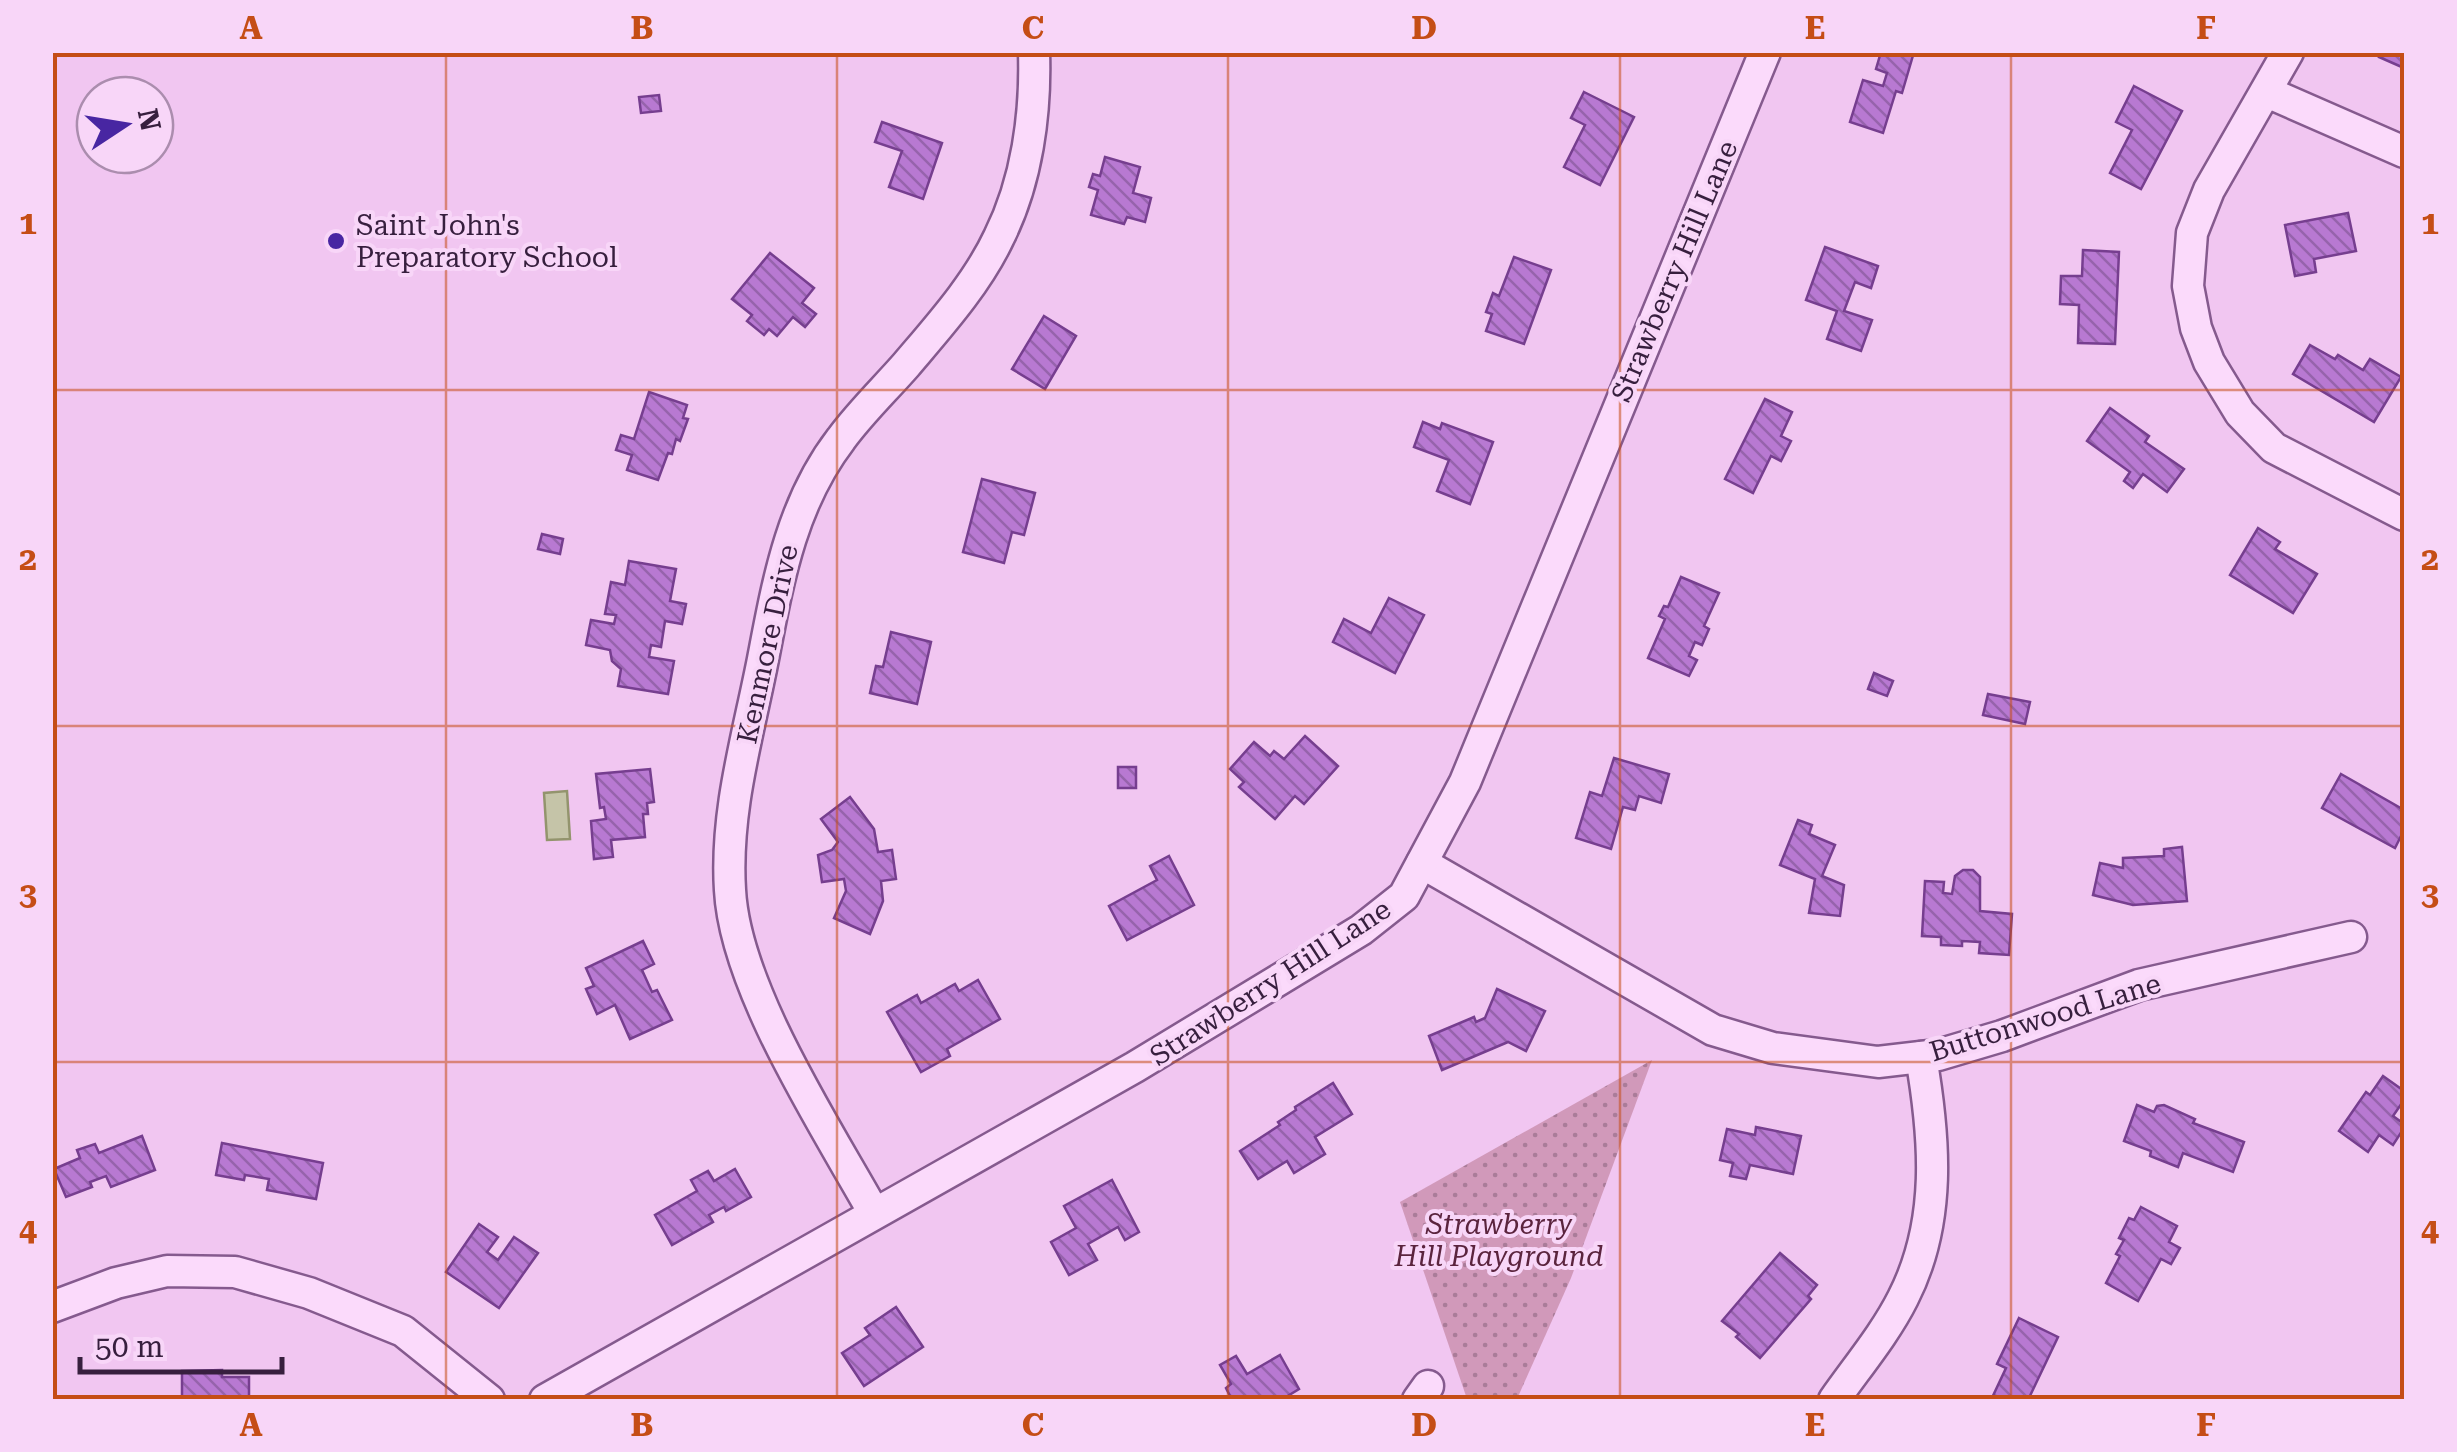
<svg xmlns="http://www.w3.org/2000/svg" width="2457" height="1452" viewBox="0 0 2457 1452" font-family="'Roboto Serif',serif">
<defs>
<pattern id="grass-dots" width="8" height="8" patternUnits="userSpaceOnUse" patternTransform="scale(2.5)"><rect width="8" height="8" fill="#d199ba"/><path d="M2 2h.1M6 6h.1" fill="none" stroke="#aa7c99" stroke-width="1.8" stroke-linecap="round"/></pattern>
<pattern id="building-back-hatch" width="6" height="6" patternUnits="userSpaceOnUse" patternTransform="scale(2.5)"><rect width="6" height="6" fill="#b879d2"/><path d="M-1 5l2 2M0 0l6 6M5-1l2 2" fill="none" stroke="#9663ac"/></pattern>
</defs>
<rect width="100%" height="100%" fill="#f1c6f1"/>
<polygon fill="url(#grass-dots)" points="1652,1060 1571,1278 1517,1399 1467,1399 1400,1202"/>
<polygon fill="#c5c4a8" stroke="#93946d" stroke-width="2.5" points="567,791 570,839 547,840 544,793"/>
<g fill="url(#building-back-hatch)" stroke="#763e8f" stroke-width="2.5">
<polygon points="1881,52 1914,52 1902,93 1896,91 1883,133 1850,122 1863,80 1883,86 1887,73 1876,69"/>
<polygon points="2381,52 2404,52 2404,68 2379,57"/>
<polygon points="2134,86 2182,111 2141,189 2110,173 2132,130 2116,122"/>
<polygon points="1584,92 1634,117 1600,185 1564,167 1585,125 1571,118"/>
<polygon points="659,95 661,111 641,113 639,97"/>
<polygon points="882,122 942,143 923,199 889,187 902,151 875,142"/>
<polygon points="1105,157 1140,167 1133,193 1151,198 1145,222 1127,217 1124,224 1091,215 1098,190 1089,187 1093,174 1100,176"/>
<polygon points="2348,213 2356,251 2314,259 2316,272 2295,276 2285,225"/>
<polygon points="1825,247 1878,266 1871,288 1855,282 1844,311 1872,320 1861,351 1827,339 1837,311 1806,300"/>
<polygon points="2083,250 2119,252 2115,344 2078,343 2079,305 2060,304 2061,276 2082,276"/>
<polygon points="770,253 814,288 802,303 816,314 805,327 793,317 777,336 769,329 764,335 747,321 752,315 732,299"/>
<polygon points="1514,257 1551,270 1524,344 1486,331 1492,314 1486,312 1493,293 1499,296"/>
<polygon points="1044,316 1076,336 1045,389 1012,369"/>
<polygon points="2310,345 2335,359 2338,355 2363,370 2370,359 2401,377 2374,422 2293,374"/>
<polygon points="649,392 687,405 683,418 688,419 680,441 676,439 672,454 668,453 658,480 627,470 632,455 616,450 621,435 634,439"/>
<polygon points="1765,399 1792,412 1781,436 1791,441 1781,461 1771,456 1753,493 1725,479"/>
<polygon points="2110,408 2149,436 2145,442 2184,469 2167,492 2143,474 2133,488 2124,481 2130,472 2087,441"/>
<polygon points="1423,422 1440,429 1442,423 1493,442 1470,504 1437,491 1449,460 1414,447"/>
<polygon points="982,479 1035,493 1024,535 1012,532 1004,563 963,552"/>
<polygon points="2258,528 2280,542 2275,549 2317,574 2293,613 2230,575"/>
<polygon points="542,534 563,539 560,554 538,549"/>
<polygon points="629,561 676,569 670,601 686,604 682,624 665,621 661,647 651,645 649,657 674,661 668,694 618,686 621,669 612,661 610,650 586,645 591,620 614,624 616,615 605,614 611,582 625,585"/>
<polygon points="1681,577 1719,593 1704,626 1709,629 1702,645 1695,642 1689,656 1697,660 1689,676 1648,658 1665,619 1659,616 1664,606 1668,607"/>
<polygon points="1389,598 1424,615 1395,673 1333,642 1344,619 1371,633"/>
<polygon points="891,632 931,642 917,704 870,693 876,666 883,667"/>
<polygon points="1874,673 1893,681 1887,696 1868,689"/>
<polygon points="1988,694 2030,702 2025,724 1983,715"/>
<polygon points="1305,736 1338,766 1304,804 1295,796 1275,819 1239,787 1244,782 1230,769 1254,742 1270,756 1274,751 1284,759"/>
<polygon points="1614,758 1669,774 1661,803 1639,796 1635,810 1623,807 1611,849 1576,838 1590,792 1602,796"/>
<rect x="1118" y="767" width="18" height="21"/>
<polygon points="650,769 654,802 647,803 648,814 643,814 645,837 611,840 613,857 594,859 591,821 606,819 604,807 600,808 596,774"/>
<polygon points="2341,774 2404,810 2404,830 2395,848 2322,808"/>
<polygon points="850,797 874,829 878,852 892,850 896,879 881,881 883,901 870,934 834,918 846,891 844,879 822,882 818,855 832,850 838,842 821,819"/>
<polygon points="1798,820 1812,825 1809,834 1835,845 1822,876 1844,885 1840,916 1809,913 1815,879 1780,865"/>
<polygon points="2182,847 2187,901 2133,905 2093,895 2100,863 2123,868 2123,858 2164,856 2164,849"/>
<polygon points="1169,856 1194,905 1127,940 1109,906 1157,880 1150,866"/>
<polygon points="1963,870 1973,870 1980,877 1980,911 2012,914 2009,955 1979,953 1980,942 1962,941 1962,946 1941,945 1941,937 1922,936 1925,881 1944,882 1943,893 1952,894 1955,876"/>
<polygon points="643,941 654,964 642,970 652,992 657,990 672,1020 630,1039 615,1005 597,1014 586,989 594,986 586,968"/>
<polygon points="978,980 1000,1019 947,1049 950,1056 921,1072 887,1012 917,995 921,1003 955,984 959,991"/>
<polygon points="1497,989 1545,1011 1526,1051 1508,1042 1442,1070 1429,1036 1474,1017 1476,1022 1485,1018"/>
<polygon points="2383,1076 2404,1091 2404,1100 2393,1116 2404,1124 2404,1128 2393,1145 2379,1135 2368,1152 2339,1131 2366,1092 2370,1095"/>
<polygon points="1333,1083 1352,1114 1315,1137 1325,1154 1294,1173 1287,1161 1258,1179 1240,1151 1280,1125 1278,1122 1296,1110 1295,1107"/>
<polygon points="2137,1105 2154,1112 2157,1106 2164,1105 2195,1119 2193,1123 2244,1142 2233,1172 2183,1153 2178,1167 2150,1156 2151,1151 2124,1141"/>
<polygon points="1756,1127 1801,1136 1793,1174 1750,1165 1746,1179 1730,1176 1733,1163 1720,1160 1727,1129 1755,1135"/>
<polygon points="142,1136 155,1170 111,1187 106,1176 90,1182 92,1187 66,1197 54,1169 80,1158 77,1150 95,1144 99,1153"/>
<polygon points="222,1143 323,1163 316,1199 267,1190 269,1179 245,1175 244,1180 216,1175"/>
<polygon points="735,1169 751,1197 726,1211 724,1207 709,1215 713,1222 672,1245 655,1215 697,1191 691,1180 708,1171 714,1181"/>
<polygon points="1112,1180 1139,1232 1125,1240 1118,1227 1088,1244 1097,1260 1069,1275 1051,1242 1076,1228 1064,1206"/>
<polygon points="2141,1207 2177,1226 2169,1242 2180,1248 2171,1264 2161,1259 2138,1301 2106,1283 2120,1256 2116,1254 2124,1240 2119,1238 2129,1218 2134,1220"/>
<polygon points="479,1224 498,1237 487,1252 498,1260 514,1237 538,1253 499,1308 446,1272"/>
<polygon points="1780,1253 1817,1285 1808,1296 1811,1299 1760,1358 1736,1337 1739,1334 1722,1321"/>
<polygon points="896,1307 923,1347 864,1386 842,1353 870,1335 865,1328"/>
<polygon points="2019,1318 2058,1337 2028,1400 1991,1400 2006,1368 1997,1364"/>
<polygon points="1280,1355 1299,1389 1281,1400 1232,1400 1226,1388 1231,1384 1220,1365 1236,1356 1247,1374"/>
<polygon points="222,1370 222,1377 249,1377 249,1400 182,1400 182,1371"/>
</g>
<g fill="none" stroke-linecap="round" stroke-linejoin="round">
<g stroke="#855a8e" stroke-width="35">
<g id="minor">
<polyline points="2288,52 2209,190 2192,233 2188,286 2196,328 2209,362 2240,413 2274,448 2404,515"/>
<polyline points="2267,92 2404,152"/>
<polyline points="1422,863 1713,1030 1773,1048 1878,1062 1938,1055 2002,1036 2139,985 2351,937"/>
<path d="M874 1213C826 1127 735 988 730 890 725 811 748 736 763 659 778 581 791 504 841 439 860 413 884 390 906 365 939 326 977 284 999 237 1027 181 1036 114 1034 52"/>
<polyline points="52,1307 116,1283 167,1271 235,1272 309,1293 403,1331 489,1400"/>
<polyline points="545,1400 1135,1067 1361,930 1404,896 1465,782 1765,52"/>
<polyline points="1418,1400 1428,1386"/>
<path d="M1834 1400C1857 1367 1885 1334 1903 1298 1942 1222 1935 1138 1921 1057"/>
</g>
</g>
<use href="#minor" stroke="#fbdafb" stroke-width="30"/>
</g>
<path fill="none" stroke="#c54d16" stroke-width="2.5" stroke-opacity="0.55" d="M446 52V1400M837 52V1400M1228 52V1400M1620 52V1400M2011 52V1400M52 390H2404M52 726H2404M52 1062H2404"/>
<circle fill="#4826a2" stroke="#f8d6f8" stroke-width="4" cx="336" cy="241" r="10"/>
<g text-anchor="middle" stroke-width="8" stroke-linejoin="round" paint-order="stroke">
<g font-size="28" fill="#371f3e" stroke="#f8d6f8" text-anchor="start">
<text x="356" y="235">Saint John's<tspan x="356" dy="32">Preparatory School</tspan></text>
</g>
<g font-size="28" fill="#371f3e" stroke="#f8d6f8">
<text transform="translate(1674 271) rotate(-67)" y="10">Strawberry Hill Lane</text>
<text transform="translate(767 644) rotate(-78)" y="10">Kenmore Drive</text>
<text transform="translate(1270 982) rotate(-33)" y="10">Strawberry Hill Lane</text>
<text transform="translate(2045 1017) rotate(-17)" y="10">Buttonwood Lane</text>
</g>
<g font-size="28" font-style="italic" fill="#5b243e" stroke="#f8d6f8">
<text x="1499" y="1234">Strawberry<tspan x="1499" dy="32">Hill Playground</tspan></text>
</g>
</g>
<rect width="2457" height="1452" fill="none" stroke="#f8d6f8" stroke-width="110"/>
<g transform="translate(125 125) rotate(78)"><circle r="48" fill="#f8d6f8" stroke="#ab8dae" stroke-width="2.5"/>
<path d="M0-8L18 38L0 25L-18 38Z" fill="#4826a2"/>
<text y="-15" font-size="28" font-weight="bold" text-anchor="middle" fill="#371f3e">N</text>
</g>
<path d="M80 1357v15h202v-15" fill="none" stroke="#371f3e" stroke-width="5"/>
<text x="95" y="1357" font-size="30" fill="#371f3e" stroke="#f8d6f8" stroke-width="8" paint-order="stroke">50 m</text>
<rect x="55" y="55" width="2347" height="1342" fill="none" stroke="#c54d16" stroke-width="4"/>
<g font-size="32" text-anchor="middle" font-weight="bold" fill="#c54d16">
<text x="251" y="39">A</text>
<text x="642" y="39">B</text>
<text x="1033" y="39">C</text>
<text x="1424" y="39">D</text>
<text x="1815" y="39">E</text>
<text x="2206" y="39">F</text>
<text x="28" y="234">1</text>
<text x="2430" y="234">1</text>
<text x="28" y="570">2</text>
<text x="2430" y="570">2</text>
<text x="28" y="905">3</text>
<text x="2430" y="905">3</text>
<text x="28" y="1241">4</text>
<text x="2430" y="1241">4</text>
<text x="251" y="1436">A</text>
<text x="642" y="1436">B</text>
<text x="1033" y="1436">C</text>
<text x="1424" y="1436">D</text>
<text x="1815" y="1436">E</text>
<text x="2206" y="1436">F</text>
</g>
</svg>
